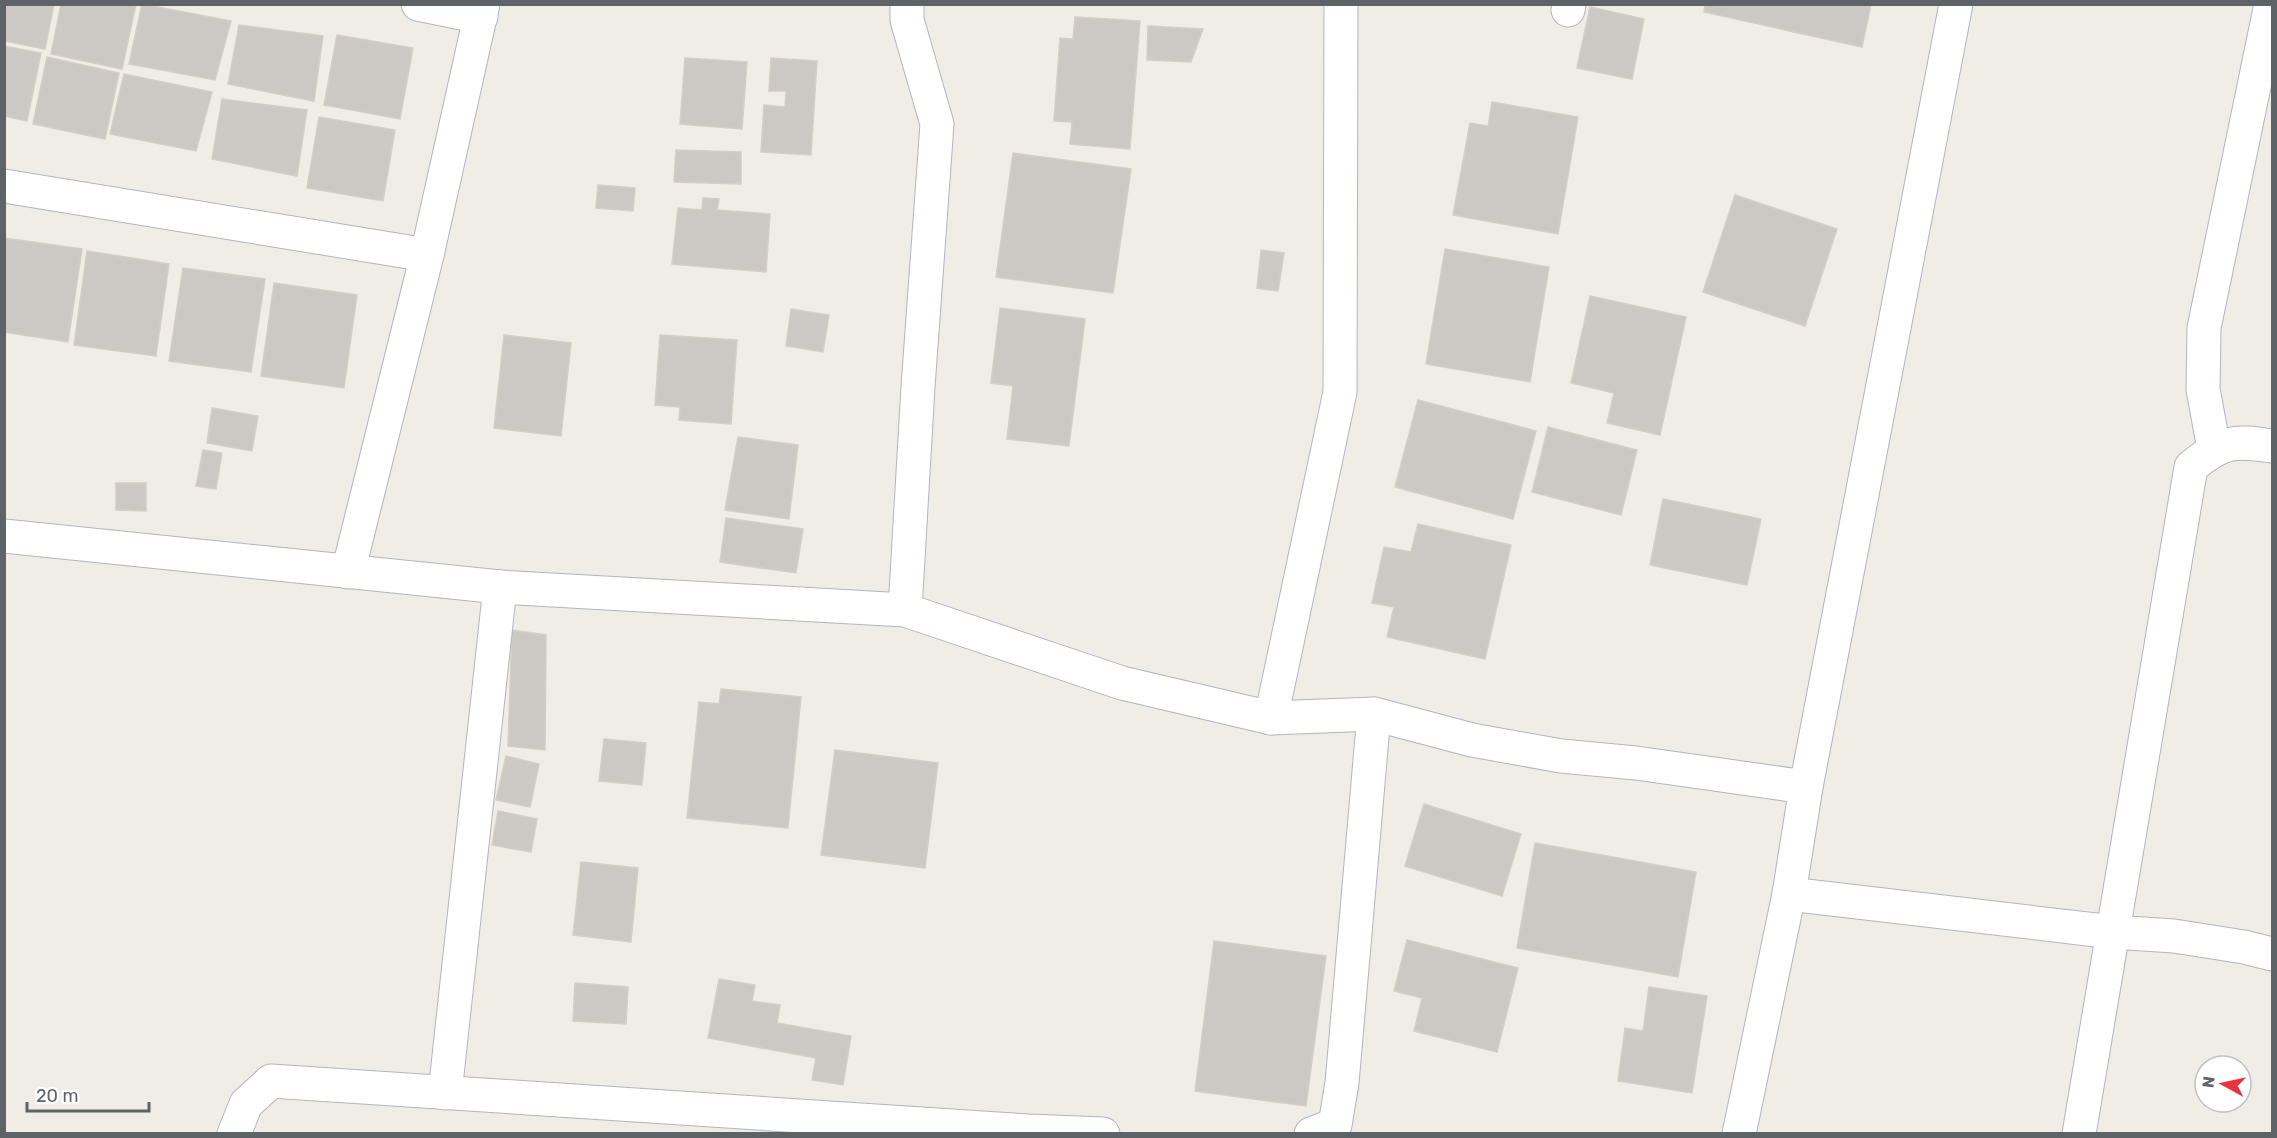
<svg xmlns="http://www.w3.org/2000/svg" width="2277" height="1138" viewBox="0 0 2277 1138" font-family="Rubik,sans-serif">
<rect width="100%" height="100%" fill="#f0ede7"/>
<g fill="#ccc8c4" stroke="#d5cec5" stroke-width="1.5">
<polygon points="4,4 54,4 45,49 4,41"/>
<polygon points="61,4 136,4 122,69 51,54"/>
<polygon points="142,4 231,21 215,80 129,64"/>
<polygon points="1705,4 1871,4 1862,47 1704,12"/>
<polygon points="1590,7 1644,19 1632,79 1577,68"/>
<polygon points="1075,17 1140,21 1130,149 1070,144 1072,122 1054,121 1060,38 1073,39"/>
<polygon points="239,25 323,36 314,101 228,84"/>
<polygon points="1148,26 1203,29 1191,62 1147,60"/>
<polygon points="337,35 413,48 400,119 324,105"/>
<polygon points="4,46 41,53 27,121 4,116"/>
<polygon points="47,57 119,73 105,139 33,124"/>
<polygon points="685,58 747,62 742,129 680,124"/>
<polygon points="771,58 817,61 811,155 761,152 764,105 785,107 786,91 769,91"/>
<polygon points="124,74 212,92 196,151 110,134"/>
<polygon points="222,99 307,110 297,176 212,159"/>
<polygon points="1492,102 1578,117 1558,234 1453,215 1470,123 1488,126"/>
<polygon points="319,117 395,130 383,201 307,188"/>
<polygon points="676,150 741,152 741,184 674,182"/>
<polygon points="1013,153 1131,169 1113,293 996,277"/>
<polygon points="598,185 635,188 633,211 596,208"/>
<polygon points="1735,195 1837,229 1805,326 1703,292"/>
<polygon points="703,198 719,199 717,210 770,214 766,272 672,264 678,208 702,210"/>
<polygon points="4,238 82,249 68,342 4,332"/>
<polygon points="1445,249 1549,267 1530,382 1426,364"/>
<polygon points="1261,250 1284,253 1278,291 1257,288"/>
<polygon points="87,251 169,264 156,356 74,345"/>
<polygon points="183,268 265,279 251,372 169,361"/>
<polygon points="274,283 357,295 344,388 261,376"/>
<polygon points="1590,296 1686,317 1660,435 1607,423 1614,393 1571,383"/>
<polygon points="1000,308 1085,319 1069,446 1007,439 1013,386 991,383"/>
<polygon points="791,309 829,315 823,352 786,346"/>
<polygon points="504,335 571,343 561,436 494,428"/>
<polygon points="660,335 737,340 731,424 679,420 680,407 655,405"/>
<polygon points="1418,400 1536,431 1513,519 1395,487"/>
<polygon points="212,408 258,416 252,451 207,443"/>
<polygon points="1548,427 1637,450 1621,515 1532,492"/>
<polygon points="738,437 798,445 789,519 725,510"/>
<polygon points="203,450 222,453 216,489 196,486"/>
<polygon points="116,483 146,483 146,511 116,510"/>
<polygon points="1663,499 1761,519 1747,585 1650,565"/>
<polygon points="726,518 803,529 796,573 720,562"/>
<polygon points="1418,524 1511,545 1485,659 1387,637 1394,607 1372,603 1384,547 1411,552"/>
<polygon points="512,630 546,635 545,750 508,746"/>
<polygon points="721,689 801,697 788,828 687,818 699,702 719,704"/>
<polygon points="604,739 646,743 642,785 599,781"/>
<polygon points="835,750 938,763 925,868 821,855"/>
<polygon points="506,756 539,764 530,807 496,800"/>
<polygon points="1424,804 1521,834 1502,896 1405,866"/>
<polygon points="498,811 537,819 531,852 492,845"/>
<polygon points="1535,843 1696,872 1678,977 1517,948"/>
<polygon points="581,862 638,868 631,942 573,935"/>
<polygon points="1407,940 1518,968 1497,1052 1414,1031 1422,998 1394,991"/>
<polygon points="1214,941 1326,956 1306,1106 1195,1091"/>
<polygon points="719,979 755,985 752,1001 780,1005 777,1023 851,1036 843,1085 812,1080 816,1058 708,1038"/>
<polygon points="575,983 628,987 626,1024 573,1021"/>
<polygon points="1649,987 1707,996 1692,1093 1618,1081 1625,1028 1643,1031"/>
</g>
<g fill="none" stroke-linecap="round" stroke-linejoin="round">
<g stroke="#b2b5b9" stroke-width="35">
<g id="minor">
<polyline points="418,4 481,17"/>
<polyline points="1568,10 1569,4"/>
<polyline points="4,186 427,255"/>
<polyline points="2214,449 2203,389 2204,328 2271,4"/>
<polyline points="4,536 500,587 905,610 1122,683 1271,718 1374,714 1472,740 1561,756 1636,763 1806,787"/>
<polyline points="348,572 427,255 483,4"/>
<polyline points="905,610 918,387 937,124 907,20 907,4"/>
<polyline points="1271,718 1340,392 1341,4"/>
<polyline points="1789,894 2113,932 2174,936 2244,947 2272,954"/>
<polyline points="445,1093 500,587"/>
<polyline points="234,1134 246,1104 271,1081 1028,1131 1103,1134"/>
<polyline points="1311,1134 1335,1125 1342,1083 1374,714"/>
<polyline points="1739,1134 1789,894 1806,787 1956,4"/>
<path d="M2079 1134 2191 467C2223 441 2233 440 2272 446"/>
</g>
</g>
<use href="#minor" stroke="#fff" stroke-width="33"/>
</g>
<rect width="2277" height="1138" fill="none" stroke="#5e6367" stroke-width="12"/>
<g transform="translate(2223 1084) rotate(278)"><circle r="28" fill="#ffffff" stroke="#bfc1c2" stroke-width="1.5"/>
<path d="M0-4.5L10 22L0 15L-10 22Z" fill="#e9333c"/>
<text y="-9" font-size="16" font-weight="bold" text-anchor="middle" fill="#5e6367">N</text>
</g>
<path d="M27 1102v9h122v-9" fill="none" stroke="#5e6367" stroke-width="3"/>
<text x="36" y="1102" font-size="18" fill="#5e6367" stroke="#ffffff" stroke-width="4.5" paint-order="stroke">20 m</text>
</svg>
